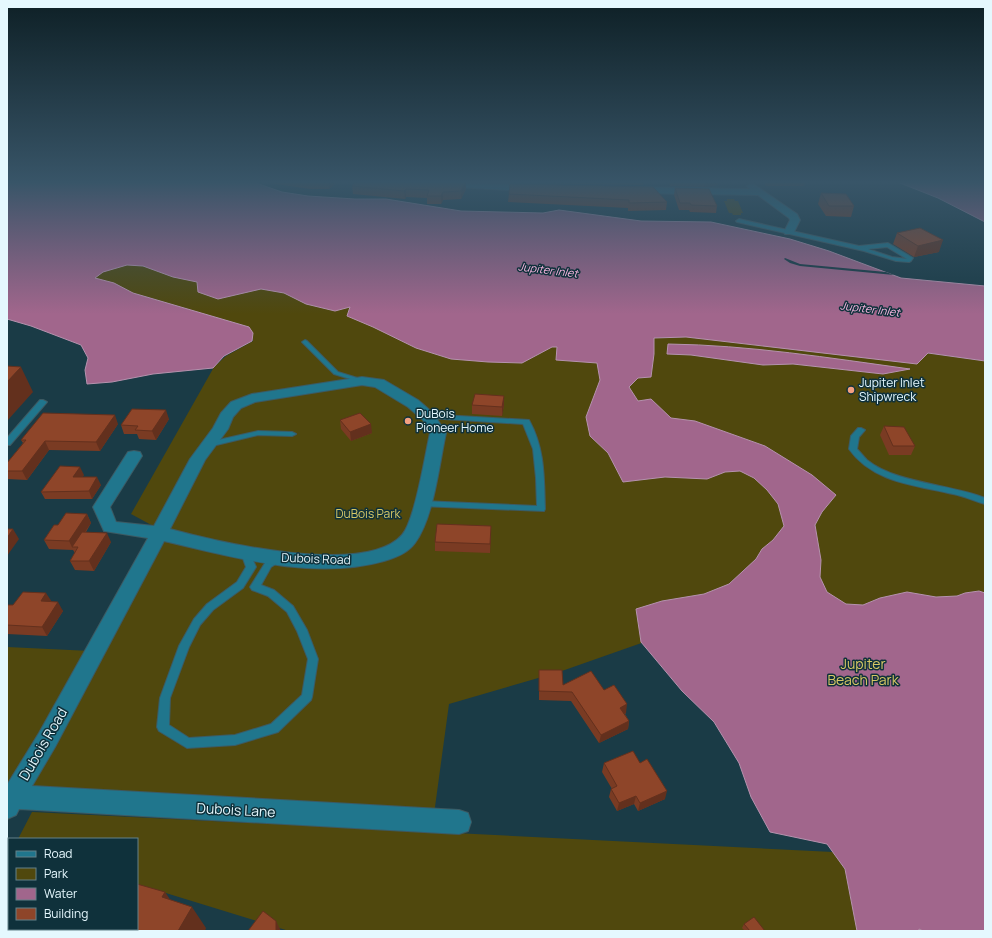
<svg xmlns="http://www.w3.org/2000/svg" width="992" height="938" viewBox="0 0 992 938" font-family="Manrope,sans-serif">
<rect width="100%" height="100%" fill="#1a3b46"/>
<g fill="#50480d">
<polygon points="727,199 734,199 735,201 738,201 743,213 741,213 741,215 733,215 732,213 729,213 724,201 727,201"/>
<polygon points="127,264 211,276 351,306 654,338 686,337 927,353 985,361 985,931 878,931 841,844 650,640 559,672 449,704 432,829 7,801 7,647 91,651 155,527 131,514 214,367 226,356 253,341 249,327 118,289 94,278 101,272"/>
<polygon points="32,812 833,852 845,869 868,931 289,931 143,886 137,907 137,839 18,839"/>
<polygon points="9,855 9,929 130,929 130,931 7,931 7,859"/>
</g>
<g fill="#a1668c" stroke="#b592ae">
<polygon points="7,183 256,183 282,192 308,196 355,199 386,199 461,211 543,213 559,210 641,221 711,222 790,239 829,251 901,278 985,286 985,361 928,353 917,364 686,337 654,338 654,354 651,377 638,378 629,387 638,401 651,399 671,418 695,421 765,446 812,475 836,495 822,512 815,525 821,560 820,577 827,592 846,604 863,605 880,598 907,592 936,597 957,596 965,593 979,591 985,593 985,931 923,931 919,929 919,931 857,931 845,869 827,844 770,832 751,797 739,763 714,722 682,691 641,642 636,609 662,601 704,594 729,584 756,559 762,549 773,540 784,526 778,504 767,490 754,478 740,471 725,472 707,479 665,477 623,482 608,453 590,436 586,417 600,380 597,363 556,360 557,347 552,347 522,363 488,362 451,359 416,348 373,327 347,316 350,307 335,311 306,304 284,293 261,289 218,299 198,292 197,282 173,277 143,266 127,265 103,272 95,278 114,283 133,293 249,327 253,333 252,341 224,356 213,368 153,374 112,382 87,384 85,370 88,358 81,345 31,326 7,319"/>
<polygon points="900,183 985,183 985,222 938,198"/>
<path d="M668 344C749 345 830 358 910 369L883 374 793 364 763 365 691 355 667 354Z"/>
</g>
<polygon fill="#1a3b46" points="785,258 800,264 886,272 894,275 800,266 790,263 784,259"/>
<g fill="none" stroke-linecap="round" stroke-linejoin="round">
<g stroke="#3c5a63" stroke-width="2">
<g id="lane">
<path d="M739 219 859 246 888 243 913 258 911 261 909 262 896 261 864 251 737 222 736 221ZM887 247 907 259 892 257 868 249Z"/>
<polygon points="305,340 307,341 338,372 364,380 365,381 364,382 360,382 334,374 302,342"/>
<polygon points="40,400 43,400 47,402 10,445 7,445 7,438"/>
<path d="M425 414 529 420C545 449 544 477 545 509L544 511 419 506 418 504 419 502 422 501 537 506 536 478 533 449 523 424 428 418 424 416Z"/>
<path d="M858 428H861L865 430 859 437 857 449C860 452 864 457 867 460 895 483 950 484 985 498V504C974 501 964 496 953 494 916 485 873 483 849 449L851 436Z"/>
<polygon points="258,431 292,432 296,434 292,436 258,435 208,447 204,445 205,443"/>
<polygon points="246,550 249,551 256,567 243,588 213,610 200,625 189,647 170,698 169,725 189,738 235,735 271,724 302,695 308,659 297,631 287,612 268,596 252,590 250,587 265,563 279,555 282,556 284,558 282,560 271,567 261,585 274,590 293,606 307,630 318,659 312,697 311,700 278,732 235,745 187,748 159,731 157,727 160,698 179,646 194,619 207,604 237,582 246,567 241,553 243,551"/>
</g>
</g>
<g stroke="#3c5a63" stroke-width="2">
<g id="street">
<polygon points="431,183 487,183 531,185 536,188 531,191 436,186"/>
<polygon points="752,183 797,214 800,220 793,234 785,234 784,232 790,220 789,218 758,195 634,193 629,190 634,187 750,189 747,186"/>
<path d="M362 377 384 380 418 400 433 413 446 433C439 465 434 517 415 543 408 553 395 558 384 561 314 581 233 557 164 541L55 747 32 786 459 810 468 813 471 822 468 831 459 834 19 809 16 815 7 819V785L39 733 148 538 104 531 93 507 128 452 134 451 140 452 142 456 110 507 116 522 154 526 190 459 213 428 221 413 231 402 252 394ZM362 385 375 387 408 407 423 420 430 433C425 455 415 520 402 535 365 577 218 542 170 529L205 460 228 429 233 417 241 408 255 402Z"/>
</g>
</g>
<use href="#lane" fill="#20768d" fill-rule="evenodd"/>
<use href="#street" fill="#20768d" fill-rule="evenodd"/>
</g>
<g fill="#7a3b23">
<polygon points="269,183 336,183 329,189 310,189"/>
<polygon points="354,183 466,183 466,189 461,199 443,200 441,204 427,204 427,198 406,197 405,199 353,194 352,186"/>
<polygon points="512,183 644,183 643,185"/>
<polygon points="669,183 718,183 718,185 704,187 670,186"/>
<polygon points="764,183 805,183 804,186 766,186"/>
<polygon points="675,188 717,206 716,213 690,212 689,210 679,210 674,195"/>
<polygon points="821,193 854,206 851,217 826,216 818,204"/>
<polygon points="509,194 667,202 666,210 628,211 628,208 508,202"/>
<polygon points="897,233 939,252 914,257 893,244"/>
<polygon points="472,405 504,405 502,416 472,414"/>
<polygon points="169,419 156,440 139,439 137,434 124,434 121,425"/>
<polygon points="340,420 372,433 351,441 341,429"/>
<polygon points="118,424 100,451 49,450 27,480 7,479 7,463 23,443 21,440"/>
<polygon points="884,426 915,446 911,455 889,455 880,435"/>
<polygon points="84,475 82,477 101,485 92,499 45,499 41,492"/>
<polygon points="87,514 91,523 86,532 111,542 94,571 75,570 70,561 75,553 73,550 49,549 44,540 58,525"/>
<polygon points="491,526 490,553 435,551 435,542"/>
<polygon points="51,601 63,611 47,636 7,634 7,605 13,605"/>
<polygon points="539,670 563,685 604,690 626,713 625,714 629,721 628,729 599,743 571,701 539,700"/>
<polygon points="604,763 640,763 665,799 638,811 634,804 617,811 609,797 611,789 612,789 602,772"/>
<polygon points="744,924 765,931 745,931 742,928"/>
</g>
<g fill="#63301d">
<polygon points="329,183 336,183 329,189"/>
<polygon points="465,183 466,183 466,189 461,199 461,191"/>
<polygon points="705,183 718,183 718,185 704,187"/>
<polygon points="406,189 406,197 405,199 404,191"/>
<polygon points="443,192 443,200 441,204 441,196"/>
<polygon points="943,240 939,252 914,257 918,246"/>
<polygon points="21,367 33,392 7,421 7,382"/>
<polygon points="504,396 504,405 502,416 502,407"/>
<polygon points="166,410 169,419 156,440 152,431"/>
<polygon points="115,415 118,424 100,451 96,442"/>
<polygon points="371,424 372,433 351,441 350,432"/>
<polygon points="45,441 49,450 27,480 22,471"/>
<polygon points="80,467 84,475 77,484 73,477"/>
<polygon points="97,477 101,485 92,499 89,491"/>
<polygon points="87,514 91,523 75,547 72,547 69,541"/>
<polygon points="491,526 491,535 490,553 490,544"/>
<polygon points="13,529 19,539 7,556 7,538"/>
<polygon points="107,533 111,542 94,571 89,561"/>
<polygon points="46,593 52,602 41,601"/>
<polygon points="58,602 63,611 47,636 42,627"/>
<polygon points="627,704 626,713 619,716 620,708"/>
<polygon points="629,721 628,729 599,743 601,735"/>
<polygon points="667,791 665,799 638,811 640,803"/>
<polygon points="636,796 634,804 617,811 619,803"/>
<polygon points="165,892 180,914 162,897"/>
<polygon points="192,907 206,928 205,931 178,931"/>
<polygon points="276,921 281,931 276,931"/>
</g>
<g fill="#8e4529" stroke="#63301d">
<polygon points="354,183 465,183 461,191 443,192 441,196 427,196 429,190 406,189 404,191 352,186"/>
<polygon points="510,184 653,187 667,202 629,203 629,200 509,194"/>
<polygon points="675,188 709,189 717,206 691,205 690,203 680,203"/>
<polygon points="821,193 846,194 854,206 829,206"/>
<polygon points="920,228 943,240 918,246 897,233"/>
<polygon points="7,366 21,367 7,382"/>
<polygon points="475,394 504,396 502,407 472,405"/>
<polygon points="132,409 166,410 152,431 135,430 138,426 121,425"/>
<polygon points="43,413 115,415 96,442 45,441 22,471 7,471 7,463 26,440 21,440"/>
<polygon points="360,413 371,424 350,432 340,420"/>
<polygon points="884,426 904,427 915,446 893,446"/>
<polygon points="60,466 80,467 73,477 97,477 89,491 41,492"/>
<polygon points="66,513 87,514 69,541 44,540 54,525 58,525"/>
<polygon points="437,524 491,526 490,544 435,542"/>
<polygon points="7,529 13,529 7,538"/>
<polygon points="82,532 107,533 89,561 70,561 78,547 72,547"/>
<polygon points="23,592 46,593 41,601 58,602 42,627 7,625 7,605 13,605"/>
<polygon points="539,670 562,670 563,685 591,671 604,690 614,685 627,704 620,708 629,721 601,735 572,692 539,691"/>
<polygon points="633,751 640,763 647,759 667,791 640,803 636,796 619,803 611,789 617,786 604,763"/>
<polygon points="137,884 165,892 162,897 192,907 178,931 111,931 113,929 137,929"/>
<polygon points="263,911 276,921 276,931 248,931"/>
<polygon points="754,917 765,931 750,931 744,924"/>
</g>
<linearGradient id="sky" x2="0" y2="1"><stop stop-color="#0e2026"/><stop offset="0.58" stop-color="#385568"/><stop offset="1" stop-color="#385568" stop-opacity="0"/></linearGradient>
<rect width="992" height="314" fill="url(#sky)"/>
<g fill="#f3a081" stroke="#0f313b" stroke-width="1.5">
<circle cx="851" cy="390" r="4"/>
<circle cx="408" cy="421" r="4"/>
</g>
<g text-anchor="middle" stroke-width="3" stroke-linejoin="round" paint-order="stroke">
<g font-size="11" font-style="italic" fill="#fab6e1" stroke="#0f313b">
<text transform="translate(548 270) rotate(7)" y="4">Jupiter Inlet</text>
<text transform="translate(870 309) rotate(7)" y="4">Jupiter Inlet</text>
</g>
<g font-size="12" fill="#e5f8fe" stroke="#0f313b" text-anchor="start">
<text x="859" y="387">Jupiter Inlet<tspan x="859" dy="14">Shipwreck</tspan></text>
<text x="416" y="418">DuBois<tspan x="416" dy="14">Pioneer Home</tspan></text>
</g>
<g font-size="12" fill="#d6c765" stroke="#0f313b">
<text x="368" y="518">DuBois Park</text>
</g>
<g font-size="12" fill="#e5f8fe" stroke="#0f313b">
<text transform="translate(316 559) rotate(2)" y="4">Dubois Road</text>
</g>
<g font-size="14" fill="#d6c765" stroke="#0f313b">
<text x="863" y="669">Jupiter<tspan x="863" dy="16">Beach Park</tspan></text>
</g>
<g font-size="14" fill="#e5f8fe" stroke="#0f313b">
<text transform="translate(43 744) rotate(-60)" y="5">Dubois Road</text>
<text transform="translate(236 810) rotate(3)" y="5">Dubois Lane</text>
</g>
</g>
<rect width="992" height="938" fill="none" stroke="#e5f8fe" stroke-width="16"/>
<rect x="8" y="838" width="130" height="92" fill="#0f313b" stroke="#658189"/>
<rect x="16" y="851" width="20" height="6" fill="#20768d" stroke="#658189"/>
<text x="44" y="858" font-size="12" fill="#e5f8fe">Road</text>
<rect x="16" y="868" width="20" height="12" fill="#50480d" stroke="#658189"/>
<text x="44" y="878" font-size="12" fill="#e5f8fe">Park</text>
<rect x="16" y="888" width="20" height="12" fill="#a1668c" stroke="#658189"/>
<text x="44" y="898" font-size="12" fill="#e5f8fe">Water</text>
<rect x="16" y="908" width="20" height="12" fill="#8e4529" stroke="#658189"/>
<text x="44" y="918" font-size="12" fill="#e5f8fe">Building</text>
</svg>
